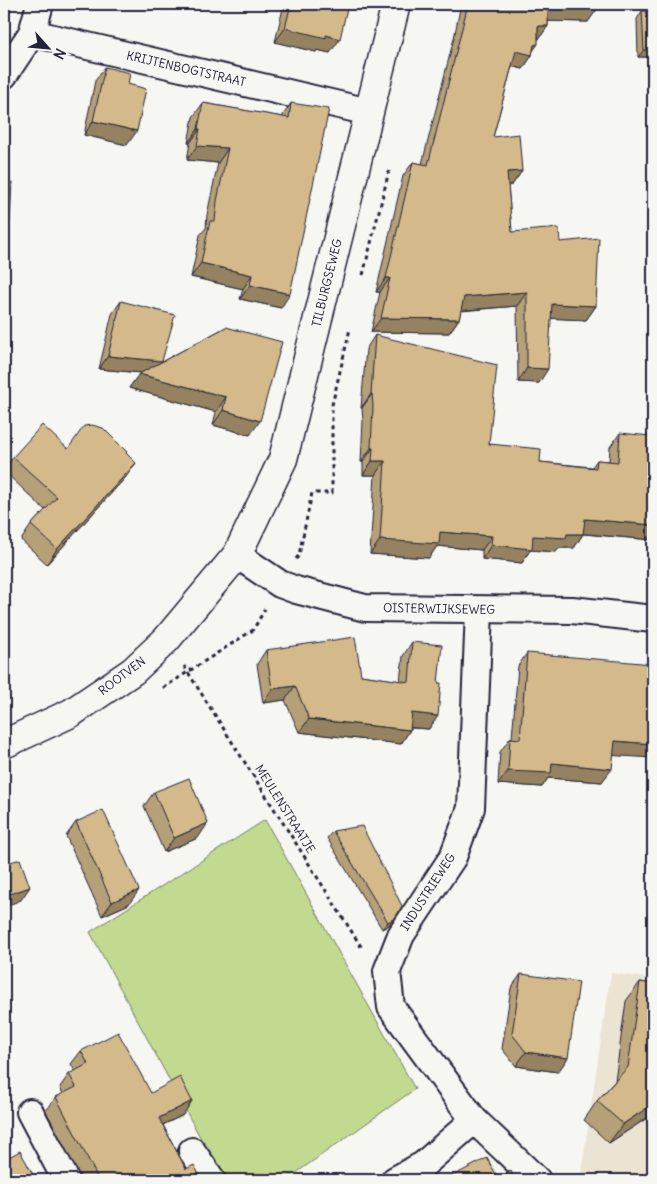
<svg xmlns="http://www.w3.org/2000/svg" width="657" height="1184" viewBox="0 0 657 1184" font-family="Delius,sans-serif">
<rect width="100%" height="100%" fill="#f6f6f2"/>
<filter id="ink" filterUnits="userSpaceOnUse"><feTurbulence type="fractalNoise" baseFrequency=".02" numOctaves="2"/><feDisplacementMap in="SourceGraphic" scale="10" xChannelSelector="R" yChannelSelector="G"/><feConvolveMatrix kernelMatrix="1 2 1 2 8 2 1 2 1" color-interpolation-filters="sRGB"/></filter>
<g filter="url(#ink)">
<polygon fill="#ece4d3" points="611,973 653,979 653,1180 580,1180"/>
<polygon fill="#c2da90" stroke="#727e66" points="265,820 415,1089 286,1180 223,1180 90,932"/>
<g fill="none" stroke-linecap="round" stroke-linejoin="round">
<g stroke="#22223b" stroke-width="30">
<g id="street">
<polyline points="32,33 369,112"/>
<polyline points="4,75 32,33 40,4"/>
<polyline points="237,555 280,584 296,590 365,608 572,610 653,619"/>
<polyline points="479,610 471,808 453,857 401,935 387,971 391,1007 474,1120 537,1180"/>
<polyline points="30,1112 66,1180"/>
<polyline points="192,1151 212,1180"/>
<polyline points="395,1180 423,1165 474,1120"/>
</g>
</g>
<g stroke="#22223b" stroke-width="31">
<polyline id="secondary" points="4,744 71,713 133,671 166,640 237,555 283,459 396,4"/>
</g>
<g stroke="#22223b" stroke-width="3" stroke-dasharray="4 4" stroke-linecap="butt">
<polyline points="363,275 389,171"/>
<polyline points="296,559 299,555 312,493 332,493 332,405 350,329"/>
<polyline points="184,666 362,948"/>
<polyline points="163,688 253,630 265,609"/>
</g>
<use href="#street" stroke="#f6f6f2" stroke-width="26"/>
<use href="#secondary" stroke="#f6f6f2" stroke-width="28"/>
</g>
<g fill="#b6a077" stroke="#22223b">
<polygon points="284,4 348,4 330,53 317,50 316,52 275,42"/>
<polygon points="461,4 599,4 588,22 548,21 548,26 538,40 533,50 532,55 523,69 512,66 493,137 522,171 512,185 508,185 512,232 560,242 596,306 586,320 551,318 539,383 518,382 517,306 461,311 459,319 449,333 371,332 380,292 376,292 403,176 413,162 422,164 454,38"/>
<polygon points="642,11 653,57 638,57 637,19"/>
<polygon points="105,67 128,84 127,145 84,135 95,81"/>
<polygon points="203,103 282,117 291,103 281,308 240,299 243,289 191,277 200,235 206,228 207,215 218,163 187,160 190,143 188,143 193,117"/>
<polygon points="121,301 163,361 226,327 250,435 213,425 216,412 129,388 140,373 99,369 112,314"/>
<polygon points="375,335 489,444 540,462 592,467 597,460 609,461 610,447 620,433 648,472 653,472 653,540 583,534 574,548 559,548 556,552 530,550 522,563 482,559 482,550 437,546 429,558 370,554 375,475 363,475 363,462 361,462 363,420 362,408 361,408 366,349"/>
<polygon points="68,449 126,454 126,477 47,564 21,540 31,525 45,510 4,471 4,470 13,457"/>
<polygon points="412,642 429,729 411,728 401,744 299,732 285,700 263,703 257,664 266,650 361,675 400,681 403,656"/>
<polygon points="527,653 613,756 602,782 548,778 542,787 498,784 500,752 510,738 512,738 518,666"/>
<polygon points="154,792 198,838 164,852 144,806"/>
<polygon points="76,822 129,904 102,916 66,836"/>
<polygon points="333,831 402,906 389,925 382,929 327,838"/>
<polygon points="521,974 558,1072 516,1066 502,1049 511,988"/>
<polygon points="640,982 653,984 653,1148 647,1118 609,1143 584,1120 597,1101 615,1081 626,1001"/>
<polygon points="81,1051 151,1093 183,1115 163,1125 186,1169 202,1180 82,1180 46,1111 56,1097 63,1094 60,1087 69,1074 75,1071 71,1064"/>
</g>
<g fill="#948261" stroke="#22223b">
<polygon points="548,7 598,8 588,22 538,21"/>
<polygon points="538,26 548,26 538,40"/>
<polygon points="285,28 326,35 340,39 330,53 317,50 316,52 275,42"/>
<polygon points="538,44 530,55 532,55 523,69 506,65 516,51"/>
<polygon points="653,49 653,57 638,57 644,50"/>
<polygon points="93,121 137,131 127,145 84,135"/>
<polygon points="198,129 200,129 190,143 188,143"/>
<polygon points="197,146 228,148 218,163 187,160"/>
<polygon points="522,171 512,185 497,186 507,172"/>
<polygon points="4,220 10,221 4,229"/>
<polygon points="201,263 252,275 243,289 191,277"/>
<polygon points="386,278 390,278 380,292 376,292"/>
<polygon points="250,285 290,294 281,308 240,299"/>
<polygon points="527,292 517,306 454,311 464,297"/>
<polygon points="552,304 596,306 586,320 542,318"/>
<polygon points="381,318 459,319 449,333 371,332"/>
<polygon points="108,356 162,361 153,374 99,369"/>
<polygon points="527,368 548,369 539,383 518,382"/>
<polygon points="139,374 226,397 216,412 129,388"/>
<polygon points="371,394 372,394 362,408 361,408"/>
<polygon points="223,410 260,421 250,435 213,425"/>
<polygon points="371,448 373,448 363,462 361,462"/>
<polygon points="372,461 385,461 375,475 363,475"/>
<polygon points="136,463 126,477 47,564 57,549"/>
<polygon points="585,519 653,525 653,540 575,533"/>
<polygon points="440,532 492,536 482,550 437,546 429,558 370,554 380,540"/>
<polygon points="567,534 583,534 574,548 559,548 556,552 530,550 522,563 482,559 491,545 533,536"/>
<polygon points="295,686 285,700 263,703 272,689"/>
<polygon points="412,713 438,716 429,729 403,727"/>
<polygon points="309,719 410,730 401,744 299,732"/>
<polygon points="615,741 653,744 653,758 605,755"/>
<polygon points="552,763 612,769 602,782 548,778 542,787 498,784 508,771"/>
<polygon points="208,823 198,838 164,852 174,838"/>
<polygon points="30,887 21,900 4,907 4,896"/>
<polygon points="139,890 129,904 102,916 112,902"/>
<polygon points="395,918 389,925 382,929 388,922"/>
<polygon points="526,1052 568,1058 558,1072 516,1066"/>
<polygon points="192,1101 183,1115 150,1131 159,1118"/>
<polygon points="653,1104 653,1109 647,1118 609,1143 623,1124"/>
</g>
<g fill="#d4ba8a" stroke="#22223b">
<polygon points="291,4 348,4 340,39 326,35 326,38 285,28"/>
<polygon points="468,4 599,4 598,8 548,7 548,26 538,26 538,44 534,45 532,55 516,51 493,137 519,134 522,171 507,172 512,232 559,228 560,242 599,238 596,306 552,304 548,369 527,368 527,292 464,297 459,319 381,318 390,278 386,278 413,162 428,165"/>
<polygon points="642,11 653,11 653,49 644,50"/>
<polygon points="105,67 130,73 128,84 146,89 137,131 93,121"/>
<polygon points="203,103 289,118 291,103 329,109 290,294 250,285 252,275 201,263 210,221 215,221 217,201 228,148 197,146 200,129 198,129"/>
<polygon points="4,182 12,182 10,221 4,220"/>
<polygon points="121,301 175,315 162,361 108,356"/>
<polygon points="226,327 282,342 260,421 223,410 226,397 139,374"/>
<polygon points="375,335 497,365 489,444 541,449 540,462 596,468 597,460 618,462 620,433 651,436 648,472 653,472 653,525 585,519 583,534 567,534 566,538 533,536 532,549 491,545 492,536 440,532 439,544 380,540 385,461 372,461 373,448 371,448 373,406 372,394 371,394"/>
<polygon points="42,425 68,449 84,426 92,425 103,428 127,452 126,453 136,463 57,549 31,525 57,497 13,457"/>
<polygon points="355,637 361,675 409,682 412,642 442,645 438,683 441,683 438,716 412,713 410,730 309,719 295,686 272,689 266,650"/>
<polygon points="527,653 653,664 653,744 615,741 612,769 552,763 551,773 508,771 510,738 520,739"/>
<polygon points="189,778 208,823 174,838 154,792"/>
<polygon points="103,810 139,890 112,902 76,822"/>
<polygon points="362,826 402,906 395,918 388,922 333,831"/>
<polygon points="4,850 8,863 20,859 30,887 4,896"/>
<polygon points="521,974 579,982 568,1058 526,1052 512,1034"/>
<polygon points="640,982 653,984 653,1104 623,1124 597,1101 628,1067"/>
<polygon points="118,1032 151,1093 180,1077 192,1101 159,1118 186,1169 194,1165 202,1180 99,1180 56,1097 76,1087 69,1074 88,1064 81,1051"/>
<polygon points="4,1148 9,1157 20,1151 36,1180 4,1180"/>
<polygon points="487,1158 498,1178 511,1171 515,1180 445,1180"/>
</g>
</g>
<g text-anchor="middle" stroke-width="4" stroke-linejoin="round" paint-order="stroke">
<g font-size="12" fill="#22223b" stroke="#f6f6f2">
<text transform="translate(186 69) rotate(13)" y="4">KRIJTENBOGTSTRAAT</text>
<text transform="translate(327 283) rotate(-76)" y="4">TILBURGSEWEG</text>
<text transform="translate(439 609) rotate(1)" y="4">OISTERWIJKSEWEG</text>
<text transform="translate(122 676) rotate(-37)" y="4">ROOTVEN</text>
<text transform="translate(285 809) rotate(58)" y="4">MEULENSTRAATJE</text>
<text transform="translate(428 892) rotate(-57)" y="4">INDUSTRIEWEG</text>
</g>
</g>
<rect width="657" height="1184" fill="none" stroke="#f6f6f2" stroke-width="20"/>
<rect x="10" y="10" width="637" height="1164" fill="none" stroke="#22223b" stroke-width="2" filter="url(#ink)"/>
<g transform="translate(48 48) rotate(117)" stroke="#f6f6f2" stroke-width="4" paint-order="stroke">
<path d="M0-4L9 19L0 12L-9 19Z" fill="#22223b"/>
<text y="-8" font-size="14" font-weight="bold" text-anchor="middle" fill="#22223b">N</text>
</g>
</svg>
